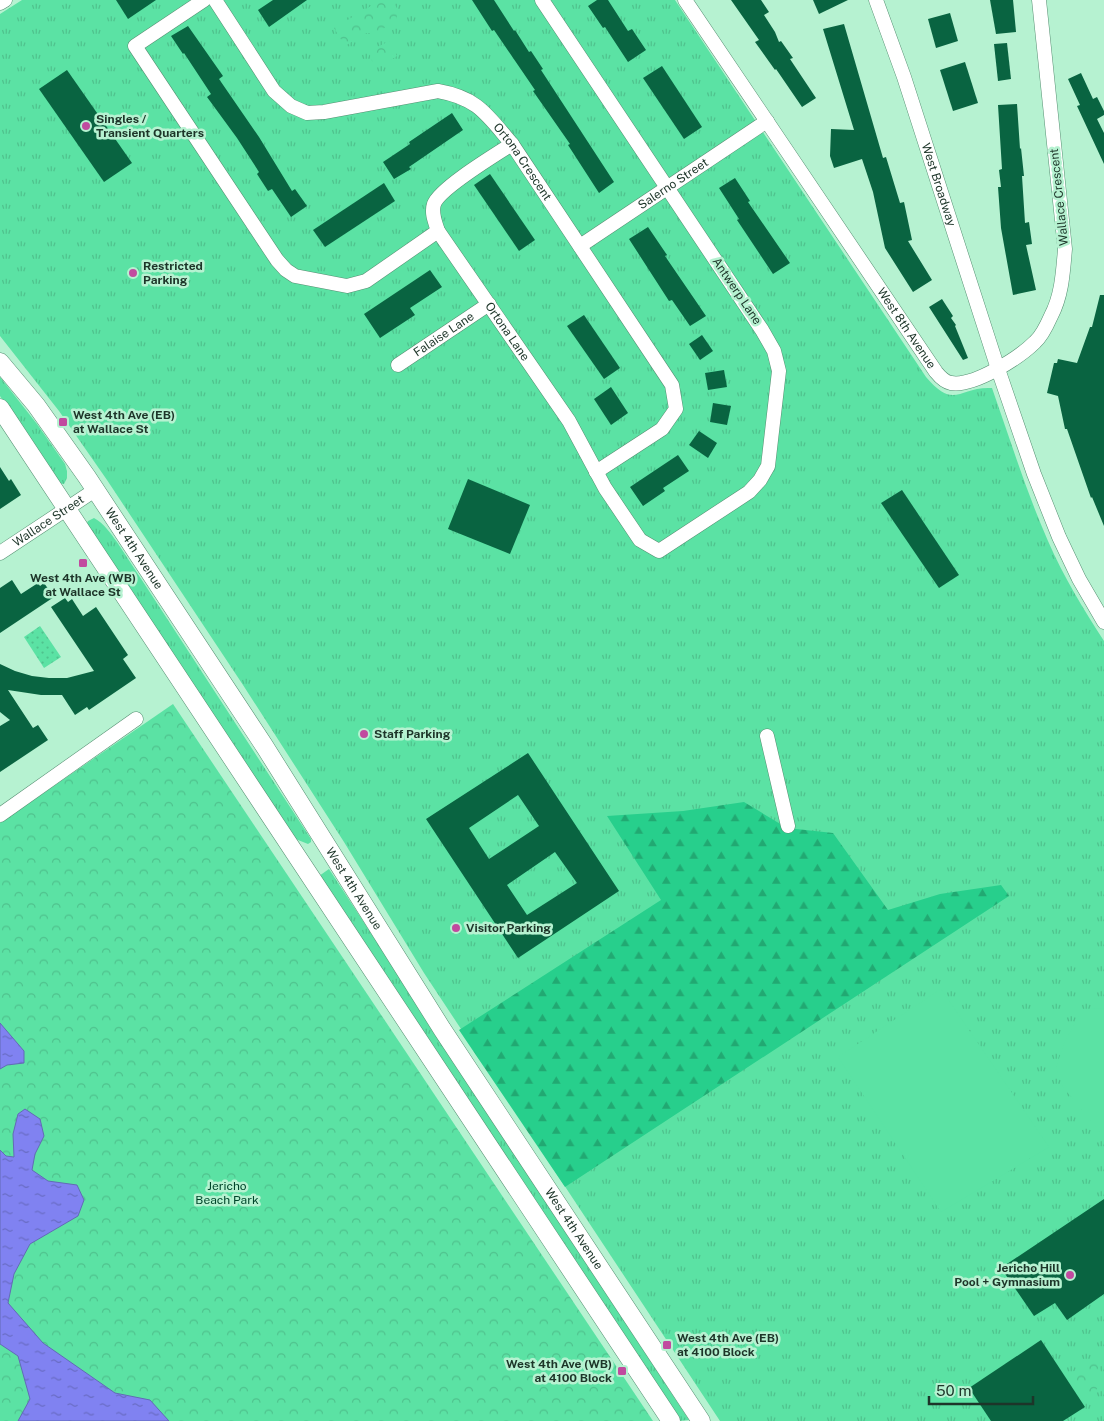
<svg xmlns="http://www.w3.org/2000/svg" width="1104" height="1421" viewBox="0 0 1104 1421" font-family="'Public Sans',sans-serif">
<defs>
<pattern id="grass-tufts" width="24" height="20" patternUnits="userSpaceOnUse" patternTransform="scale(1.25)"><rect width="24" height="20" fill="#5be2a4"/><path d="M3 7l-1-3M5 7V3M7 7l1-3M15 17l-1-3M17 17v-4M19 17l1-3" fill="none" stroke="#4fc28d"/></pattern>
<pattern id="forest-firs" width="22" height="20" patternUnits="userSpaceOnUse" patternTransform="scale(1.25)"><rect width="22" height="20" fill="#27cf8c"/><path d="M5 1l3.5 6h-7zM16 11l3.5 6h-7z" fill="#21a972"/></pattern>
<pattern id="park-crowns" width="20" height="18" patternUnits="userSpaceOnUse" patternTransform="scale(1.25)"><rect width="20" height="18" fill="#5be2a4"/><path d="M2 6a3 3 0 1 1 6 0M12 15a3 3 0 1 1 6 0" fill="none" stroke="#4fc28d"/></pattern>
<pattern id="garden-dots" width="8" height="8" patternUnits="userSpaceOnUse" patternTransform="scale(1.25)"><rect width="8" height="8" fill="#5be2a4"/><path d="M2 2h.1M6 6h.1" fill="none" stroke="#4fc28d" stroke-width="1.8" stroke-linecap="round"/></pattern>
<pattern id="water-ripples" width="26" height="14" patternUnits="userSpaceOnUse" patternTransform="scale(1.25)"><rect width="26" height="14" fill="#8082f1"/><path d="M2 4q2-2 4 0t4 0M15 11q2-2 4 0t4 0" fill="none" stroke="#686bc3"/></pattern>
</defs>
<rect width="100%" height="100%" fill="#b6f2d1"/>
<g fill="url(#grass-tufts)">
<path d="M22 0H675L926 377C955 411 959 386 992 388 1010 439 1026 491 1048 541 1063 576 1084 610 1104 641V1421H720L424 973 344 842 243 685 107 480 59 411 0 336V14Z"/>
<polygon points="0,377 37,424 65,464 67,471 67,478 64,484 57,483 0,396"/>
<path d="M94 518C104 523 111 534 117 542L311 839V842L308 844 293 838 86 525 88 521Z"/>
<polygon points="329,869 689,1420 678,1421 319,876"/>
</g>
<polygon fill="url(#forest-firs)" points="744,802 787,828 833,833 888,910 940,894 1001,885 1009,896 565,1187 459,1030 661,900 607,816 683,811"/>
<g fill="url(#park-crowns)">
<polygon points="381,0 392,0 398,10 396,21 376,33 366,33 345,46 334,28"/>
<polygon points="389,41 397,56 382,65 372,61 370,56 372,50"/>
<polygon points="173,704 653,1421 0,1421 0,823"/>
<path d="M1096 1356C1104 1377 1104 1386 1086 1399L1070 1374Z"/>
</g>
<polygon fill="url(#garden-dots)" points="40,626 61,657 44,668 24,637"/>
<g fill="#5be2a4">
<polygon points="941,989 1049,1147 941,1212 838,1057"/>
<polygon points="1091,1008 1104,1009 1104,1137 1063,1087 1056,1068 1064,1043 1079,1016"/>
</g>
<g fill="url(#water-ripples)" stroke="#626bb5">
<polygon points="0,1023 24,1051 24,1063 7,1065 0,1069"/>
<polygon points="25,1109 40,1119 44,1136 35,1154 32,1170 48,1181 77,1185 84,1200 78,1216 30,1244 14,1274 8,1303 43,1343 115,1393 150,1400 169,1421 18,1421 30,1399 18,1356 0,1344 0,1150 6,1156 14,1157 13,1134 18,1114"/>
</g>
<g fill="#096441" fill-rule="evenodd">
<polygon points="116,0 156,0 128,19"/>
<polygon points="273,0 307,0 269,27 258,10"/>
<polygon points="472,0 494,0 514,31 515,30 529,52 531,51 543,69 541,70 614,182 599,193 568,145 570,144 533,91 535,90 494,30 492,31"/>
<polygon points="597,0 608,0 628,31 632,29 646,50 628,62 605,27 603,28 588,6"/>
<polygon points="731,0 761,0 769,12 764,15 775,32 779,42 781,41 793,58 790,59 816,98 802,107 776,69 775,70 755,42 759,40"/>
<polygon points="813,0 848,0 819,14"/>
<polygon points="990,0 1013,0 1016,32 996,34"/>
<polygon points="950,13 958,41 936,48 928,19"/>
<polygon points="844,24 883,158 886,157 900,203 904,202 912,240 908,241 932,280 913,292 885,248 873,192 862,159 834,168 830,156 831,129 854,130 823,29"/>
<polygon points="188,26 223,76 219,79 259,137 292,191 295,189 307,206 291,217 272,189 268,191 257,174 259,172 237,138 207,97 211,94 184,53 183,54 171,36"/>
<polygon points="1007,43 1011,79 998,81 994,44"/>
<polygon points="965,62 978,103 953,111 940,70"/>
<polygon points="662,66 702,127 684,139 643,78"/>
<polygon points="67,70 132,163 104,182 39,89"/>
<polygon points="1081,73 1093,99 1097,97 1104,111 1104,115 1097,119 1104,133 1104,164 1077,106 1080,105 1068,79"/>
<polygon points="1017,104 1020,149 1021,148 1024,176 1022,176 1025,223 1029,222 1032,244 1026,245 1036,290 1013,295 1001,228 998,187 1001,187 999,170 1002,169 998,105"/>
<polygon points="452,113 463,130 409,167 411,169 394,179 383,162 410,144 409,142"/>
<polygon points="490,174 535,240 519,251 474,185"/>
<polygon points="735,178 750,201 748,202 790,263 773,274 737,220 739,219 719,188"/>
<polygon points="384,183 395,201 325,247 313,230"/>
<polygon points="648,227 667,255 665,256 706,316 690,326 672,300 669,301 629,239"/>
<polygon points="430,270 442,287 410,308 415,315 380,338 364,314"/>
<polygon points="1100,295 1104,295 1104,526 1092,497 1091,498 1067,429 1065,429 1058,396 1047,393 1054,363 1057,363 1058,359 1077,363 1090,327 1092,327"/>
<polygon points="942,299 953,316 951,318 956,325 955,326 968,358 963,360 929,307"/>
<polygon points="584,315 620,368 604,379 567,326"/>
<polygon points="702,335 713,351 700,360 689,344"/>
<polygon points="724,370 727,387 708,390 705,373"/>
<polygon points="611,387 628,413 611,425 594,399"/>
<polygon points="713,403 731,406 727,425 710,422"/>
<polygon points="699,431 717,443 708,458 689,445"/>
<polygon points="678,455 689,471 663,488 665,491 643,506 630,487"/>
<polygon points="0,467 9,481 11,479 21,495 0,509"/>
<polygon points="468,479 530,505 510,554 448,529"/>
<polygon points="902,490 959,575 939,588 881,503"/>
<polygon points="12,580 21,594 38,583 40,586 44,583 54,597 0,633 0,588"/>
<polygon points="65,598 68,602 72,599 83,616 96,607 128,655 123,659 136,678 89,710 87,707 75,715 62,695 41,695 8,690 33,728 38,725 48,740 0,772 0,726 10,720 0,712 0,664 15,671 32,676 49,678 67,678 94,671 51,607"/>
<path d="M528 753 619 891 518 958 426 819ZM518 795 539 826 489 859 469 828ZM555 852 577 883 527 915 507 885Z"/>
<polygon points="1104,1199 1104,1294 1067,1320 1055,1303 1034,1316 1001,1268"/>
<polygon points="1041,1340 1085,1407 1063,1421 991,1421 969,1388"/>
</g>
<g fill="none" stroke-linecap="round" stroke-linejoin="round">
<g stroke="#568f72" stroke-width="15">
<g id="minor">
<polyline points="204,0 135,46 277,260 286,270 295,276 347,286 366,281 438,231"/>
<path id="s1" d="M215 0 274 91 291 106 307 113 324 112 438 91C478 98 487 115 512 144L672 385 676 409 662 429 596 472"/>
<path id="s2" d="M685 0 936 372C940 377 945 382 951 383 974 387 1020 357 1035 342 1042 336 1047 325 1051 316 1062 295 1063 272 1065 249L1039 0"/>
<path id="s3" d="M876 0 904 77 998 369 1034 474 1059 537 1079 579 1104 622"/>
<polyline points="0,3 5,0"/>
<path id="s4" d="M512 144C495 155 440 188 434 204 431 213 435 222 438 231L569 421 605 488 640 540 659 551 749 492 760 480 768 466 779 371 774 351 762 330 542 0"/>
<path id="s5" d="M580 246 767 121"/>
<path id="s6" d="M398 365 489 304"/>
<path id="s7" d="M0 553 95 490"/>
<polyline points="767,736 788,826"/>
<polyline points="0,815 136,719"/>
</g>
</g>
<g stroke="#568f72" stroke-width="19">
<g id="major">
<path id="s8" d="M0 362 36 405 87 477 265 747 442 1029 701 1421"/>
<polyline points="0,408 671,1421"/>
</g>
</g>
<use href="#minor" stroke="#fff" stroke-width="14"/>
<use href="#major" stroke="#fff" stroke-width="18"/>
</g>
<g fill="#c14a9f" stroke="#b6f2d1" stroke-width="2">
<circle cx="86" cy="126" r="5"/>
<circle cx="133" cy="273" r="5"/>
<rect x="58" y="417" width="10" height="10" rx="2.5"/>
<rect x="78" y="558" width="10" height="10" rx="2.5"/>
<circle cx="364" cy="734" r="5"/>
<circle cx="456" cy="928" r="5"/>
<circle cx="1070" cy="1275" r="5"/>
<rect x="662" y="1340" width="10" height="10" rx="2.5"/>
<rect x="617" y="1366" width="10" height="10" rx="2.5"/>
</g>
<g text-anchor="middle" stroke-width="5" stroke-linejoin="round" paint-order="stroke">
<g font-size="12" font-weight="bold" fill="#1d3529" stroke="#b6f2d1" text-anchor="start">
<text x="96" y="123">Singles /<tspan x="96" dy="14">Transient Quarters</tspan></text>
<text x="143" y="270">Restricted<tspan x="143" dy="14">Parking</tspan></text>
<text x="73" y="419">West 4th Ave (EB)<tspan x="73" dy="14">at Wallace St</tspan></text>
<text x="83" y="582" text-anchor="middle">West 4th Ave (WB)<tspan x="83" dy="14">at Wallace St</tspan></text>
<text x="374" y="738">Staff Parking</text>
<text x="466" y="932">Visitor Parking</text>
<text x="1060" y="1272" text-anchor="end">Jericho Hill<tspan x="1060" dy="14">Pool + Gymnasium</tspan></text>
<text x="677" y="1342">West 4th Ave (EB)<tspan x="677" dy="14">at 4100 Block</tspan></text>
<text x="612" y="1368" text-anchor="end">West 4th Ave (WB)<tspan x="612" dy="14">at 4100 Block</tspan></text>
</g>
<g font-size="12" fill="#1d3529" stroke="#b6f2d1">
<text dy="4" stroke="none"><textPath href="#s1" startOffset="396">Ortona Crescent</textPath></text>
<text dy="4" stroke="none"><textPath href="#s5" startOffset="112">Salerno Street</textPath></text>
<text dy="4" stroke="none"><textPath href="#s3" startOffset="195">West Broadway</textPath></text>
<text transform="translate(1059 197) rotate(-96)" y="4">Wallace Crescent</text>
<text transform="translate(737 291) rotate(56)" y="4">Antwerp Lane</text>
<text dy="4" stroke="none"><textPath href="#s2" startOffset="396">West 8th Avenue</textPath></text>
<text dy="4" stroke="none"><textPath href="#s4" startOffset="249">Ortona Lane</textPath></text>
<text dy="4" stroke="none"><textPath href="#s6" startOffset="55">Falaise Lane</textPath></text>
<text dy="4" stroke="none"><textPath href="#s7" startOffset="58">Wallace Street</textPath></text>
<text dy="4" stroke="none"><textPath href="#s8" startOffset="230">West 4th Avenue</textPath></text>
<text dy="4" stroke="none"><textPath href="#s8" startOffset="635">West 4th Avenue</textPath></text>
<text dy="4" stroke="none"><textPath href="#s8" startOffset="1040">West 4th Avenue</textPath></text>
</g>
<g font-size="12" fill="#00452b" stroke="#b6f2d1">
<text x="227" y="1190">Jericho<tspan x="227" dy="14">Beach Park</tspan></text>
</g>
</g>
<path d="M929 1396v8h104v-8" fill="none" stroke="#1d3529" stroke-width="2.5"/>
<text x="936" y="1396" font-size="15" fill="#1d3529" stroke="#b6f2d1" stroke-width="4" paint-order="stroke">50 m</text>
</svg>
